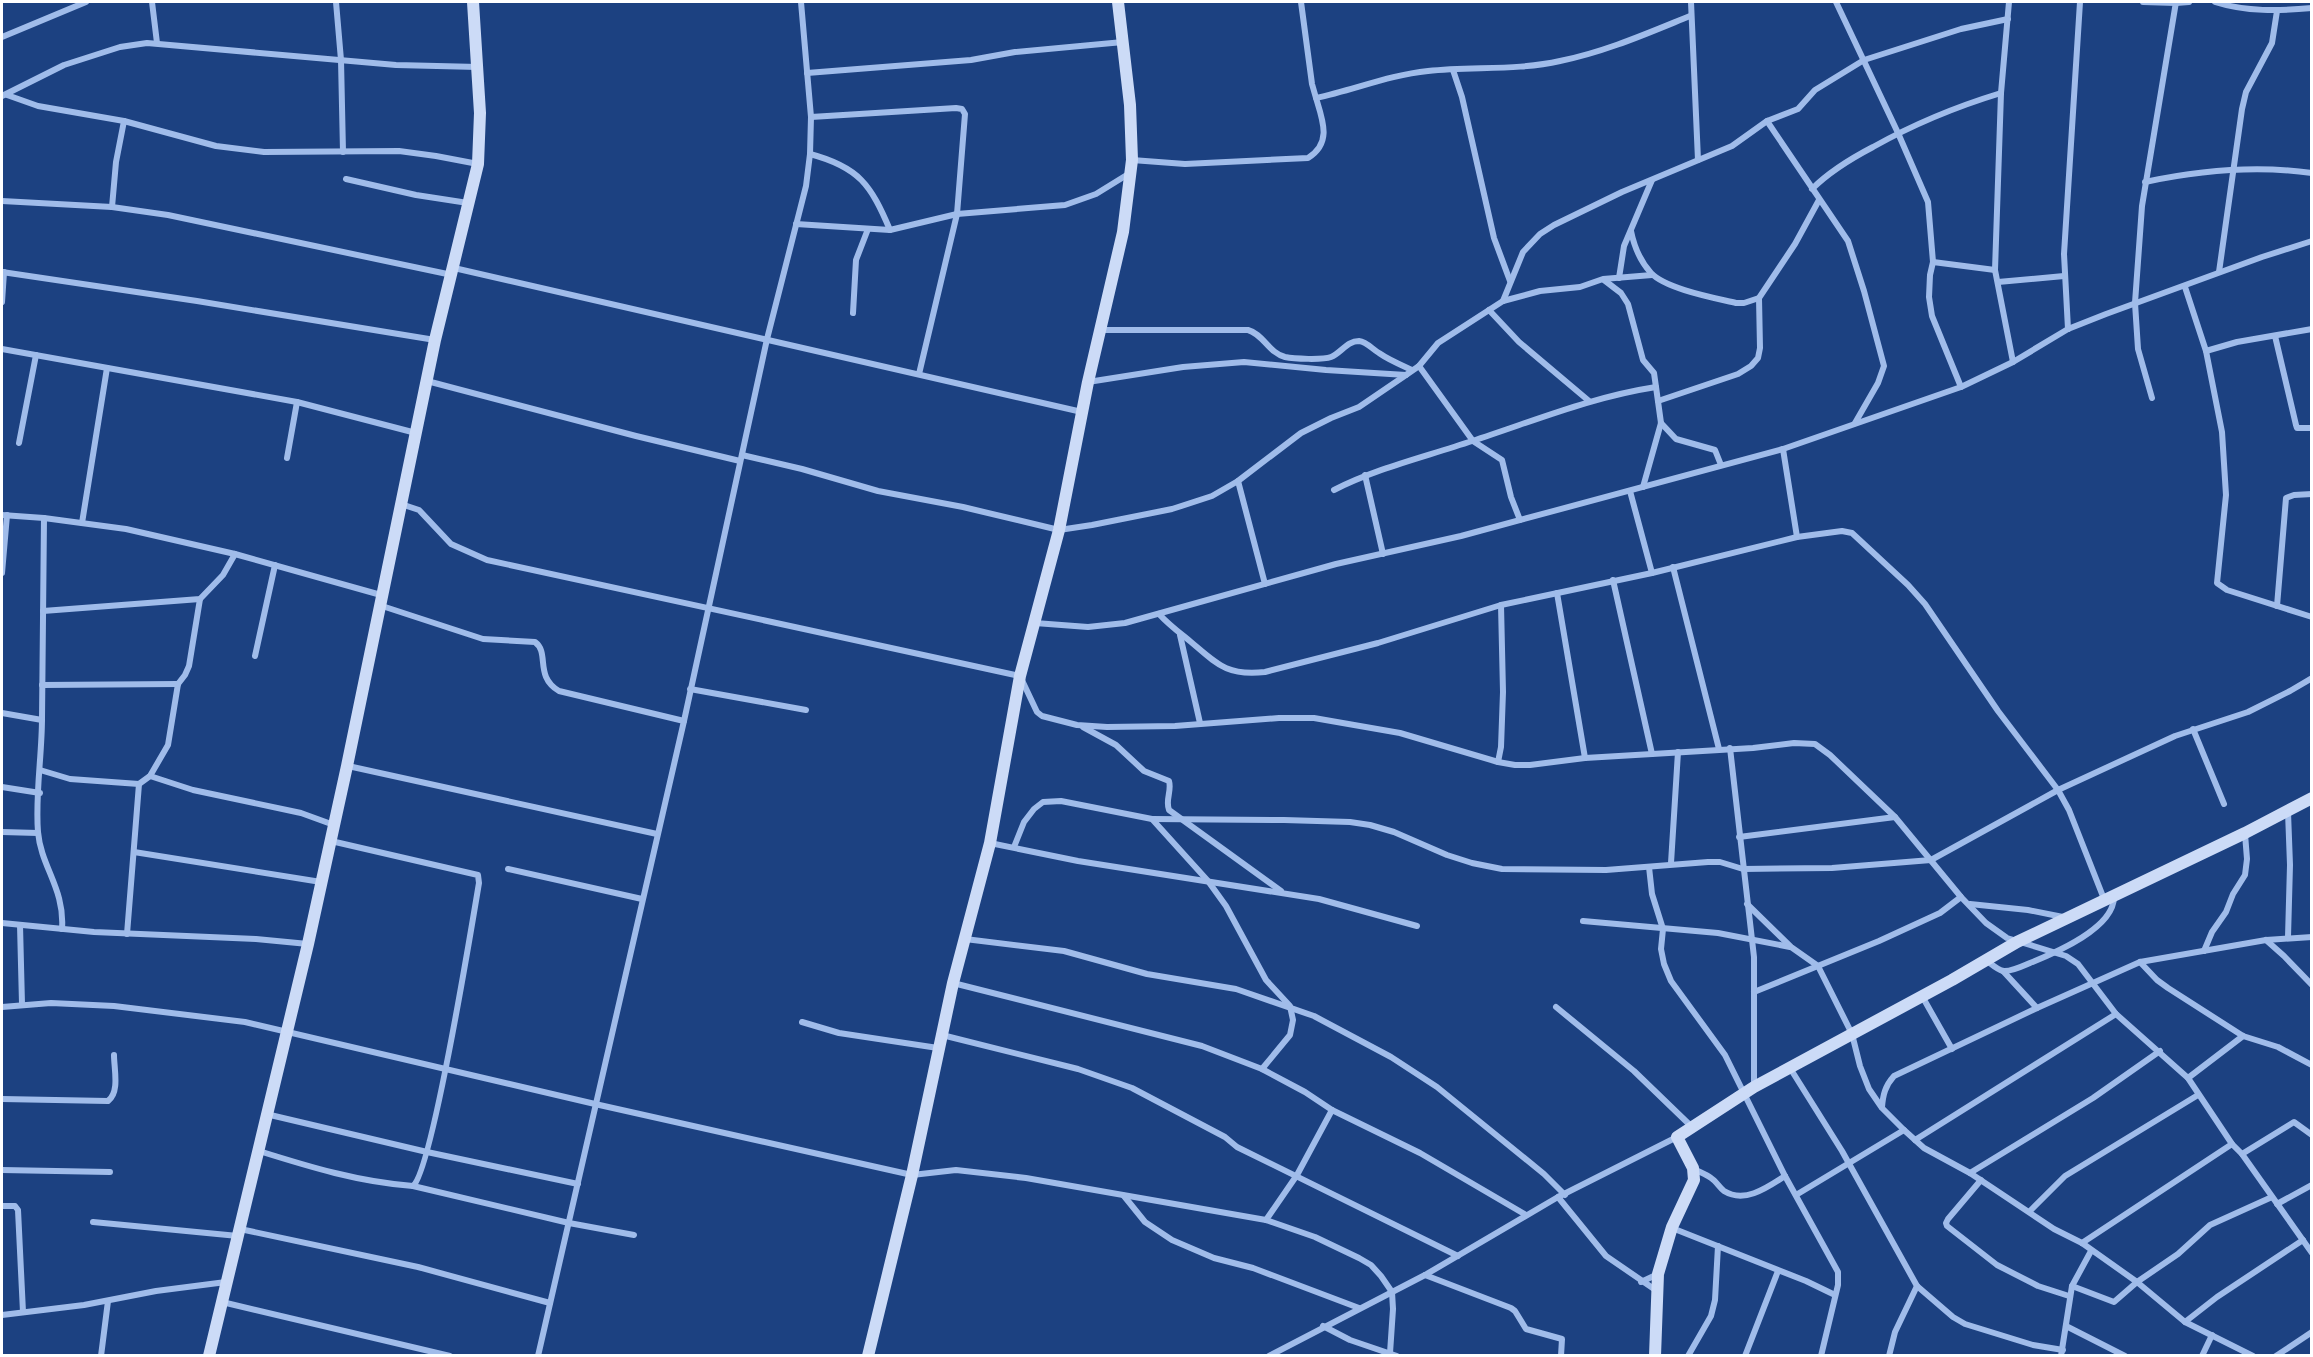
<svg xmlns="http://www.w3.org/2000/svg" width="2313" height="1357" viewBox="0 0 2313 1357" font-family="Cabin,sans-serif">
<rect width="100%" height="100%" fill="#1c4181"/>
<g fill="none" stroke-linecap="round" stroke-linejoin="round">
<g stroke="#a0bcea" stroke-width="6">
<polyline points="152,2 157,43"/>
<polyline points="336,2 341,60 343,152"/>
<path d="M1301 2 1312 84 1316 98C1354 90 1389 75 1428 71 1472 66 1516 71 1560 61 1605 52 1648 33 1690 16"/>
<polyline points="1691,2 1698,160"/>
<polyline points="1836,2 1898,133 1928,202 1933,262 1930,275 1929,297 1932,316 1961,387"/>
<polyline points="2009,2 2001,93 1995,270 2013,362"/>
<polyline points="2143,2 2176,3 2189,2"/>
<path d="M2215 2C2246 12 2279 11 2312 8"/>
<polyline points="2,37 86,2"/>
<polyline points="1453,70 1462,97 1494,238 1510,281"/>
<polyline points="807,73 971,60 1015,52 1123,42"/>
<polyline points="7,95 38,106 124,121 216,146 264,152 399,151 436,156 478,164"/>
<polyline points="2,96 64,65 120,47 147,43 396,65 478,67"/>
<polyline points="811,117 956,108 962,109 965,114 957,214 919,374"/>
<polyline points="1767,121 1848,241 1864,291 1884,366 1878,383 1855,423"/>
<path d="M810 154C859 167 871 185 890 230"/>
<path d="M1132 160 1185 164 1308 158C1332 143 1323 121 1316 98"/>
<polyline points="346,179 416,195 468,203"/>
<path d="M2145 182C2201 170 2255 165 2312 173"/>
<path d="M1812 189C1830 171 1850 159 1873 147 1914 124 1955 107 2001 93"/>
<polyline points="2,201 112,207 168,215 452,275"/>
<polyline points="112,207 116,162 124,121"/>
<polyline points="796,224 890,230 957,214 1065,205 1096,194 1130,173"/>
<path d="M1631 231C1634 246 1641 262 1651 273 1666 289 1715 298 1736 303H1744L1759 298"/>
<polyline points="1933,262 1995,270"/>
<polyline points="454,268 1082,412"/>
<polyline points="2,272 197,301 435,340"/>
<polyline points="2219,272 2242,109 2246,92 2272,43 2277,11"/>
<polyline points="1619,278 1624,246 1652,180"/>
<polyline points="1604,280 1621,293 1628,304 1643,360 1654,373 1656,387 1661,423 1643,487"/>
<polyline points="1998,282 2064,276"/>
<polyline points="2185,287 2206,351 2222,432 2226,495 2217,583 2227,590 2312,617"/>
<polyline points="1503,301 1523,252 1540,234 1554,225 1622,192 1732,146 1767,121 1798,109 1815,90 1864,60 1961,29 2008,19"/>
<polyline points="2,302 4,272"/>
<polyline points="1489,310 1519,342 1589,401"/>
<polyline points="853,313 856,260 868,229"/>
<polyline points="2068,329 2064,254 2080,2"/>
<path d="M1100 330H1248C1263 334 1269 353 1285 357 1294 359 1323 360 1331 357 1341 353 1347 341 1359 341 1367 342 1372 349 1379 353 1389 360 1401 365 1412 370"/>
<polyline points="2275,336 2296,425 2297,428 2312,428"/>
<polyline points="2,349 297,402 416,433"/>
<polyline points="2206,351 2237,342 2312,329"/>
<polyline points="1419,366 1473,441 1502,460 1511,497 1520,520"/>
<polyline points="427,381 636,436 740,461"/>
<polyline points="1088,382 1183,367 1244,362 1326,370 1406,375 1419,366 1438,343 1503,301 1540,291 1580,287 1603,279 1652,275"/>
<polyline points="2152,398 2138,349 2135,303 2142,206 2176,2"/>
<polyline points="1658,401 1738,374 1751,366 1758,358 1760,348 1759,298 1795,244 1819,200"/>
<polyline points="1661,423 1676,439 1715,450 1721,465"/>
<polyline points="19,443 36,355"/>
<polyline points="1783,449 1797,537"/>
<polyline points="742,455 802,469 878,491 963,507 1059,530 1092,525 1172,509 1212,496 1238,481 1301,433 1331,418 1359,407 1406,375"/>
<polyline points="287,458 297,402"/>
<polyline points="1365,475 1383,554"/>
<polyline points="1238,481 1265,584"/>
<path d="M1334 490C1377 468 1425 457 1472 441 1534 421 1591 397 1656 387"/>
<polyline points="1630,491 1652,573"/>
<polyline points="401,504 419,510 451,544 487,560 1020,676 1037,712 1042,716 1077,725 1107,727 1175,726 1279,718 1314,718 1400,733 1498,762 1515,765 1530,765 1585,758 1753,748 1794,743 1815,744 1830,755 1895,817 1961,897 1986,923 2007,938 2066,956 2078,964 2116,1014 2188,1078 2232,1144 2242,1154 2312,1253"/>
<polyline points="2,515 44,518 126,529 235,554 381,595"/>
<path d="M44 518C43 585 43 652 42 718 42 756 35 795 38 832 41 867 65 889 62 929"/>
<polyline points="82,523 107,368"/>
<polyline points="1673,567 1719,749"/>
<polyline points="2,573 7,515"/>
<polyline points="1613,580 1652,754"/>
<polyline points="1557,593 1585,758"/>
<path d="M379 605 483 639 535 642C550 653 534 676 559 691L684 721"/>
<polyline points="2277,606 2286,498 2294,495 2312,494"/>
<polyline points="43,611 200,599 223,575 235,554"/>
<path d="M1159 614C1169 625 1180 633 1191 642 1218 665 1227 676 1265 672L1378 643 1501 605 1652 573 1797 537 1842 531 1852 533 1908 585 1925 604 1998 711 2058 790 2069 810 2104 899"/>
<polyline points="1035,623 1088,627 1125,623 1336,564 1461,536 1783,449 1961,387 2013,362 2068,329 2106,314 2262,257 2312,241"/>
<polyline points="1180,635 1200,723"/>
<polyline points="255,656 275,565"/>
<polyline points="42,685 178,684"/>
<polyline points="690,689 806,710"/>
<polyline points="2,713 42,720"/>
<path d="M1083 727 1116 745 1144 771 1169 781C1172 791 1165 800 1169 810L1281 891"/>
<polyline points="2193,729 2224,804"/>
<polyline points="1730,748 1754,957 1754,1087"/>
<polyline points="1498,762 1501,747 1503,692 1501,605"/>
<polyline points="348,766 657,834"/>
<polyline points="40,770 70,779 139,784"/>
<polyline points="150,776 193,790 301,813 334,825"/>
<polyline points="2,787 40,793"/>
<polyline points="2288,812 2290,865 2288,937"/>
<polyline points="1152,819 1284,820 1350,822 1370,825 1394,832 1447,855 1472,863 1502,869 1606,870 1708,862 1720,862 1743,869 1832,868 1931,860 2058,790 2175,736 2248,712 2290,691 2312,678"/>
<polyline points="2,832 38,833"/>
<polyline points="1739,837 1895,817"/>
<polyline points="990,843 1078,861 1319,899 1417,926"/>
<polyline points="1014,847 1024,822 1034,809 1043,802 1061,801 1152,819 1208,881 1226,906 1266,980 1290,1006 1293,1020 1290,1035 1262,1069"/>
<polyline points="134,852 321,882"/>
<polyline points="1671,863 1678,752"/>
<polyline points="1649,867 1652,894 1663,929 1661,949 1664,964 1671,981 1725,1055 1785,1176 1838,1272 1838,1285 1821,1356"/>
<polyline points="508,869 642,899"/>
<polyline points="1747,904 1791,947 1818,966 1852,1034 1860,1066 1869,1089 1882,1108 1904,1130 1924,1148 1970,1173 2054,1229 2082,1243 2137,1282 2185,1322 2253,1356"/>
<polyline points="1970,904 2028,910 2063,917"/>
<polyline points="1583,921 1718,933 1790,947"/>
<polyline points="2,923 94,932 256,939 308,944"/>
<polyline points="20,925 22,1004"/>
<polyline points="127,934 139,784 150,776 168,745 178,684 185,675 189,666 200,599"/>
<polyline points="965,939 1064,951 1147,974 1236,989 1314,1016 1391,1057 1437,1087 1544,1174 1565,1195"/>
<polyline points="2266,940 2284,956 2312,985"/>
<polyline points="2204,951 2212,932 2226,912 2233,894 2245,875 2247,859 2245,834"/>
<path d="M1987 961C1991 964 1998 970 2003 971 2011 972 2023 966 2030 963 2055 953 2115 928 2114 896"/>
<polyline points="2140,962 2157,980 2168,988 2243,1036 2278,1047 2312,1065"/>
<polyline points="2003,971 2037,1008"/>
<polyline points="953,983 1202,1046 1262,1069 1305,1092 1332,1110 1420,1153 1526,1215"/>
<polyline points="1754,992 1879,941 1940,913 1961,897"/>
<polyline points="1922,996 1952,1049"/>
<polyline points="2,1007 51,1003 114,1006 245,1022 595,1104 912,1175 956,1170 1026,1178 1266,1220 1315,1237 1359,1258 1371,1265 1381,1276 1392,1292 1393,1309 1390,1353"/>
<polyline points="1556,1007 1634,1071 1692,1127"/>
<polyline points="802,1022 839,1033 938,1048"/>
<polyline points="942,1035 1078,1069 1132,1088 1225,1137 1237,1147 1458,1256"/>
<polyline points="1790,1068 1842,1151 1917,1286 1953,1317 1965,1324 2033,1345 2063,1350"/>
<polyline points="2188,1078 2243,1036"/>
<path d="M2 1099 108 1101C120 1092 114 1069 114 1055"/>
<path d="M1882 1107C1883 1095 1885 1086 1894 1076L2037 1008 2140 962 2266 940 2312 937"/>
<polyline points="266,1114 427,1152 578,1184"/>
<polyline points="1915,1140 2116,1014"/>
<path d="M259 1151C310 1167 359 1182 413 1186 432 1171 472 924 479 883L478 875 331 841"/>
<polyline points="2242,1154 2294,1122 2312,1135"/>
<path d="M1694 1169C1699 1172 1706 1174 1711 1178 1716 1181 1719 1187 1724 1191 1745 1204 1768 1187 1785 1176"/>
<polyline points="2,1170 110,1172"/>
<polyline points="1970,1173 2093,1098 2160,1051"/>
<polyline points="1981,1180 1948,1219 1946,1223 1947,1226 1997,1265 2038,1286 2069,1296"/>
<polyline points="413,1186 569,1223 634,1235"/>
<polyline points="1796,1195 1904,1130"/>
<polyline points="1124,1196 1145,1222 1172,1240 1214,1258 1253,1268 1359,1308"/>
<polyline points="1558,1197 1606,1256 1657,1291"/>
<polyline points="2277,1204 2312,1185"/>
<polyline points="2,1206 15,1206 18,1210 23,1312"/>
<polyline points="2030,1211 2065,1176 2198,1095"/>
<polyline points="1266,1220 1297,1175 1332,1110"/>
<polyline points="93,1222 238,1236"/>
<polyline points="1672,1228 1806,1281 1835,1295"/>
<polyline points="240,1229 418,1267 550,1303"/>
<polyline points="2082,1243 2232,1144"/>
<polyline points="1425,1275 1511,1308 1515,1311 1526,1329 1562,1339 1561,1356"/>
<polyline points="1641,1282 1658,1274"/>
<polyline points="2072,1286 2114,1302 2137,1282 2178,1254 2210,1225 2272,1197"/>
<polyline points="222,1302 450,1356"/>
<polyline points="2,1315 84,1305 156,1291 226,1282"/>
<polyline points="2185,1322 2217,1297 2303,1240"/>
<polyline points="1323,1326 1350,1340 1397,1356"/>
<polyline points="2066,1326 2125,1356"/>
<polyline points="101,1356 108,1301"/>
<polyline points="538,1356 684,721 767,339 806,186 810,154 811,117 801,2"/>
<polyline points="1269,1356 1425,1275 1558,1197 1677,1137"/>
<polyline points="1688,1356 1711,1316 1715,1300 1718,1246"/>
<polyline points="1745,1356 1778,1271"/>
<polyline points="1889,1356 1895,1332 1917,1286"/>
<polyline points="2061,1356 2072,1286 2091,1251"/>
<polyline points="2202,1356 2212,1335"/>
<polyline points="2276,1356 2312,1332"/>
</g>
<g stroke="#ccdbf7" stroke-width="12">
<polyline points="209,1356 308,944 347,766 435,340 478,164 480,113 473,2"/>
<polyline points="868,1356 912,1175 953,983 990,843 1020,676 1059,530 1088,382 1123,232 1132,160 1130,105 1118,2"/>
<polyline points="1655,1356 1658,1274 1672,1227 1694,1180 1693,1168 1677,1137 1754,1087 1952,980 2017,942 2245,833 2312,798"/>
</g>
</g>
<rect width="2313" height="1357" fill="none" stroke="#ffffff" stroke-width="6"/>
</svg>
